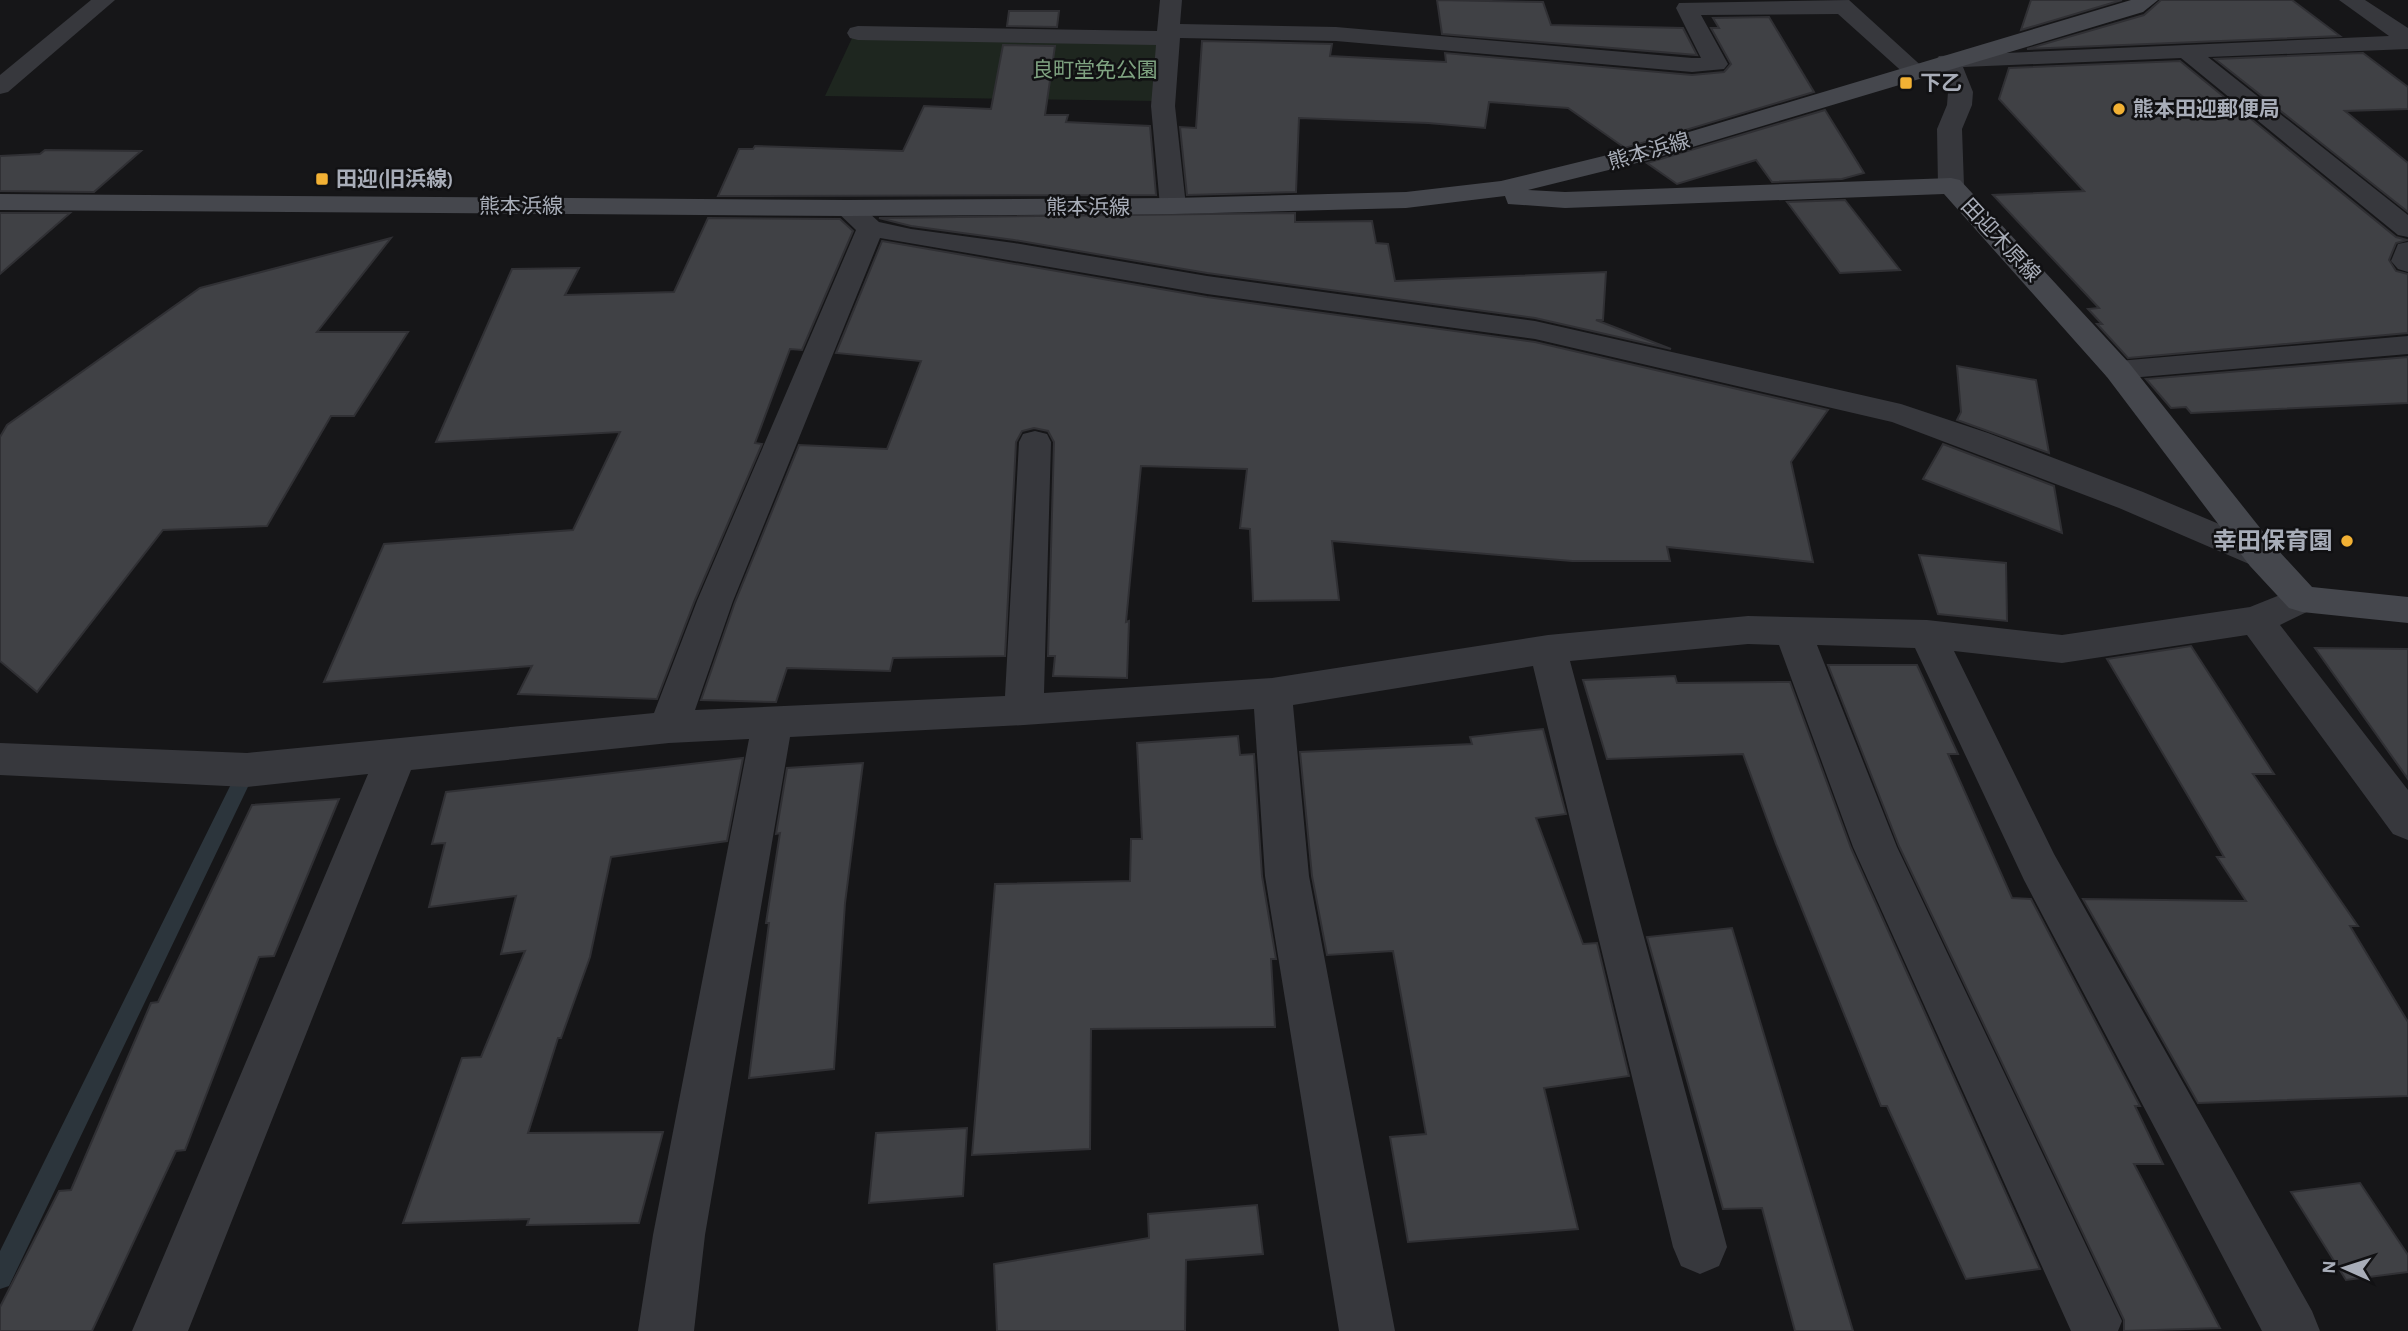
<svg xmlns="http://www.w3.org/2000/svg" width="2408" height="1331" viewBox="0 0 2408 1331" font-family="'Alegreya Sans','Noto Sans JP',sans-serif">
<rect width="100%" height="100%" fill="#161618"/>
<polygon fill="#1e261f" points="853,36 1162,40 1157,101 825,96"/>
<g fill="none" stroke-linecap="round" stroke-linejoin="round">
<polygon fill="#2c353c" fill-rule="evenodd" points="247,762 254,765 256,770 9,1286 0,1289 0,1251 238,770 240,765"/>
</g>
<g fill="#404145" stroke="#303034" stroke-width="2">
<polygon points="1437,0 1543,2 1551,25 1683,28 1697,55 1442,34"/>
<polygon points="2031,0 2122,0 2021,30"/>
<polygon points="2161,0 2292,0 2340,36 2027,49 2144,15"/>
<polygon points="1009,11 1059,11 1057,27 1007,26"/>
<polygon points="1769,17 1814,92 1625,148 1568,108 1489,102 1485,128 1428,123 1299,118 1296,192 1187,195 1180,127 1196,128 1202,41 1332,44 1330,56 1446,62 1445,53 1692,75 1724,72 1731,64 1711,28 1719,28 1713,18"/>
<polygon points="1003,45 1055,46 1045,115 1068,115 1066,122 1150,126 1156,195 718,196 739,149 753,149 755,146 903,151 924,106 991,109"/>
<polygon points="2363,53 2408,87 2408,109 2345,111 2408,163 2408,212 2215,59"/>
<polygon points="2180,61 2396,237 2407,240 2396,243 2389,260 2396,271 2408,274 2408,333 2128,358 2097,324 2102,324 2088,309 2099,308 1993,195 2084,191 1999,99 2009,68"/>
<polygon points="1825,110 1864,173 1842,179 1772,182 1756,160 1677,184 1647,163"/>
<polygon points="45,150 141,151 94,192 0,191 0,156 40,154"/>
<polygon points="1845,200 1900,270 1840,273 1787,202"/>
<polygon points="0,213 70,213 0,274"/>
<polygon points="1295,213 1295,222 1372,221 1376,243 1388,244 1395,281 1606,272 1603,320 1596,320 1671,349 1535,318 1207,273 1014,240 911,226 879,218"/>
<polygon points="708,218 840,219 853,231 802,350 790,349 755,443 762,444 695,600 657,699 518,694 532,666 324,682 384,544 573,530 620,432 436,442 512,269 579,268 565,295 674,292"/>
<polygon points="391,238 317,332 408,332 354,416 331,416 267,526 163,530 37,692 0,661 0,437 7,425 200,288"/>
<polygon points="882,241 1207,297 1535,342 1828,410 1791,462 1813,562 1667,547 1670,561 1572,561 1332,541 1339,600 1253,601 1250,529 1240,528 1247,469 1141,466 1126,622 1129,621 1127,678 1053,676 1055,656 1048,656 1054,442 1048,431 1034,428 1022,431 1016,442 1005,656 893,658 890,671 787,668 776,702 701,700 735,602 799,445 887,449 921,361 836,353"/>
<polygon points="2408,357 2408,403 2191,413 2186,407 2171,408 2146,379"/>
<polygon points="1957,366 2036,380 2049,453 1957,420 1961,412"/>
<polygon points="1943,444 2054,486 2062,533 1923,479"/>
<polygon points="1919,555 2006,563 2007,621 1938,614"/>
<polygon points="2191,646 2274,774 2253,774 2358,926 2350,926 2408,1022 2408,1096 2198,1103 2083,899 2246,901 2217,857 2224,857 2107,659"/>
<polygon points="2315,648 2408,649 2408,779"/>
<polygon points="1828,665 1917,665 1958,754 1948,754 2012,898 2031,899 2140,1106 2135,1106 2163,1164 2134,1164 2220,1328 2124,1331 2124,1320 1899,846"/>
<polygon points="1675,676 1677,683 1790,682 1851,848 2040,1269 1966,1279 1887,1106 1881,1106 1776,844 1743,754 1607,759 1583,680"/>
<polygon points="1543,729 1566,814 1536,818 1583,944 1597,943 1629,1076 1544,1088 1578,1229 1408,1242 1390,1137 1426,1134 1393,951 1327,955 1312,876 1300,752 1472,744 1470,737"/>
<polygon points="1238,736 1240,755 1254,754 1262,876 1276,959 1271,959 1275,1027 1091,1029 1090,1149 972,1155 995,884 1130,881 1131,839 1142,839 1137,743"/>
<polygon points="743,758 727,841 611,857 590,957 561,1038 558,1038 528,1133 663,1132 639,1223 527,1225 529,1219 403,1223 462,1058 481,1057 525,951 501,954 516,896 429,907 445,843 432,844 446,792"/>
<polygon points="863,763 845,903 834,1069 749,1078 769,923 766,923 780,833 776,834 787,768"/>
<polygon points="339,799 274,956 259,957 185,1150 176,1151 92,1331 0,1331 0,1307 59,1191 71,1190 151,1003 158,1002 252,805"/>
<polygon points="1732,928 1853,1331 1795,1331 1762,1208 1723,1209 1647,937"/>
<polygon points="967,1128 963,1196 869,1203 876,1133"/>
<polygon points="2360,1183 2408,1255 2408,1272 2346,1280 2291,1192"/>
<polygon points="1257,1205 1263,1254 1186,1260 1185,1331 997,1331 994,1264 1149,1238 1148,1214"/>
</g>
<g fill="none" stroke-linecap="round" stroke-linejoin="round">
<g fill="#37383d" fill-rule="evenodd">
<polygon points="91,0 115,0 8,92 0,94 0,75"/>
<polygon points="1160,0 1182,0 1180,24 1336,27 1692,58 1701,58 1676,8 1679,3 1849,0 1927,71 1923,76 1907,76 1838,14 1701,15 1728,64 1724,69 1692,72 1336,41 1180,38 1175,106 1186,206 1183,212 1173,214 1163,212 1160,206 1151,106 1156,45 858,40 850,38 847,33 850,28 858,26 1157,31"/>
<polygon points="2339,0 2365,0 2408,28 2408,49 2208,57 2408,215 2408,237 2398,235 2181,58 1963,67 1973,92 1972,105 1962,129 1964,186 1960,192 1951,194 1942,192 1938,186 1937,129 1947,105 1948,92 1946,79 1935,61 1939,56 2389,36"/>
<polygon points="847,200 857,202 879,222 911,229 1014,243 1207,276 1535,321 1901,404 1988,433 2143,492 2276,548 2281,557 2276,566 2263,570 2119,508 1892,422 1535,339 1207,294 880,238 733,601 695,710 1005,696 1019,442 1023,434 1035,431 1047,434 1051,442 1044,693 1272,678 1548,635 1748,616 1927,620 2062,635 2250,607 2302,586 2315,590 2320,599 2315,608 2280,625 2408,790 2408,840 2393,834 2247,635 2062,663 1954,651 2054,854 2312,1311 2320,1331 2262,1331 2024,880 1915,648 1817,645 1897,847 2122,1321 2118,1331 2071,1331 1853,847 1779,645 1748,644 1570,661 1727,1247 1719,1266 1700,1274 1681,1266 1673,1247 1533,666 1293,705 1309,876 1395,1331 1339,1331 1265,876 1254,709 1024,725 790,737 705,1235 694,1331 638,1331 653,1235 749,739 669,743 411,770 188,1331 132,1331 368,774 247,787 0,775 0,743 247,753 654,713 697,601 856,230 833,208 837,202"/>
<polygon points="2408,242 2408,272 2398,269 2391,261 2398,244"/>
<polygon points="2408,336 2408,354 2118,379 2107,377 2102,370 2107,363 2118,361"/>
</g>
<polygon fill="#45474d" fill-rule="evenodd" points="2131,0 2158,0 2143,12 1649,160 1528,190 1565,192 1951,178 1960,180 2129,363 2276,548 2312,587 2408,597 2408,623 2302,612 2289,608 2250,566 2107,377 1944,194 1565,208 1508,204 1505,196 1406,208 1173,214 847,216 0,210 0,194 847,200 1173,198 1406,192 1501,181 1632,149"/>
</g>
<g fill="#f2b134" stroke="#111113" stroke-width="2.5">
<rect x="1899" y="76" width="14" height="14" rx="3.5"/>
<circle cx="2119" cy="109" r="7"/>
<rect x="315" y="172" width="14" height="14" rx="3.5"/>
<circle cx="2347" cy="541" r="7"/>
</g>
<g text-anchor="middle" stroke-width="5" stroke-linejoin="round" paint-order="stroke">
<g font-size="21" fill="#7fa381" stroke="#111113">
<text x="1095" y="77">良町堂免公園</text>
</g>
<g font-size="21" font-weight="bold" fill="#a8adb8" stroke="#111113" text-anchor="start">
<text x="1920" y="90">下乙</text>
<text x="2133" y="116">熊本田迎郵便局</text>
<text x="336" y="186">田迎(旧浜線)</text>
</g>
<g font-size="21" fill="#a8adb8" stroke="#111113">
<text transform="translate(1649 151) rotate(-16)" y="7">熊本浜線</text>
<text x="521" y="213">熊本浜線</text>
<text x="1088" y="214">熊本浜線</text>
<text transform="translate(2001 240) rotate(47)" y="7">田迎木原線</text>
</g>
<g font-size="24" font-weight="bold" fill="#a8adb8" stroke="#111113" text-anchor="end">
<text x="2333" y="549">幸田保育園</text>
</g>
</g>
<g transform="translate(2345 1268) rotate(273)" stroke="#111113" stroke-width="5" paint-order="stroke">
<path d="M0-5L12 26L0 18L-12 26Z" fill="#a8adb8"/>
<text y="-10" font-size="19" font-weight="bold" text-anchor="middle" fill="#a8adb8">N</text>
</g>
</svg>
